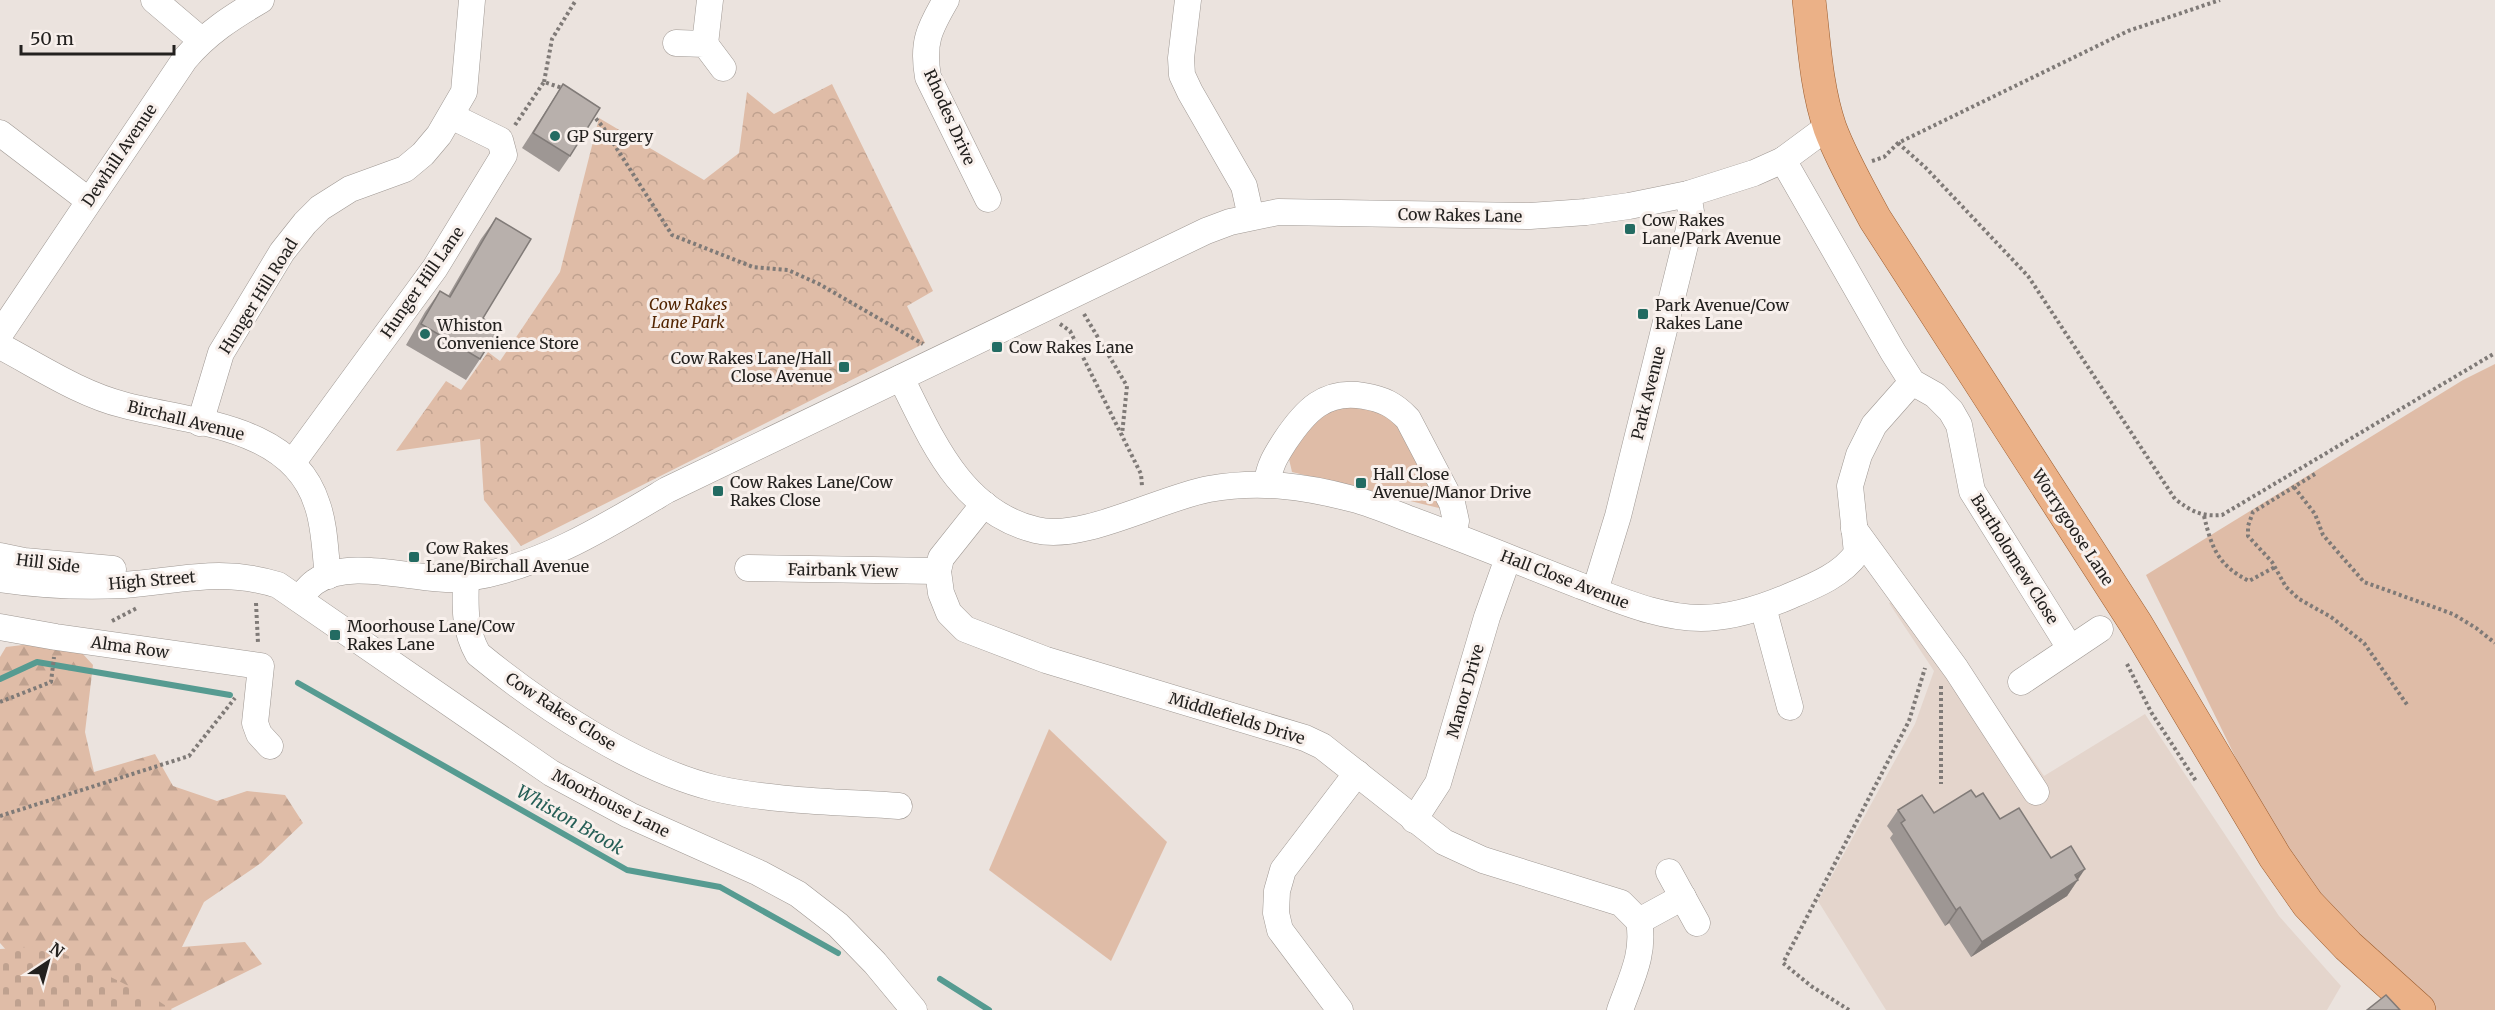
<svg xmlns="http://www.w3.org/2000/svg" width="2495" height="1010" viewBox="0 0 2495 1010" font-family="Merriweather,serif">
<defs>
<pattern id="forest-firs" width="22" height="20" patternUnits="userSpaceOnUse" patternTransform="scale(1.5)"><rect width="22" height="20" fill="#dfbca7"/><path d="M5 1l3.5 6h-7zM16 11l3.5 6h-7z" fill="#bfa18f"/></pattern>
<pattern id="cemetery-stones" width="16" height="16" patternUnits="userSpaceOnUse" patternTransform="scale(1.5)"><rect width="16" height="16" fill="#dfbca7"/><path d="M2 7V4a2 2 0 0 1 4 0v3zM10 15v-3a2 2 0 0 1 4 0v3z" fill="#bfa18f"/></pattern>
<pattern id="park-crowns" width="20" height="18" patternUnits="userSpaceOnUse" patternTransform="scale(1.5)"><rect width="20" height="18" fill="#dfbca7"/><path d="M2 6a3 3 0 1 1 6 0M12 15a3 3 0 1 1 6 0" fill="none" stroke="#bfa18f"/></pattern>
</defs>
<rect width="100%" height="100%" fill="#ebe3de"/>
<polygon fill="#e4d5cc" points="1914,588 2044,776 2145,714 2279,916 2341,986 2327,1010 1886,1010 1818,901 1915,724 1934,671 1889,603"/>
<g fill="#dfbca7">
<polygon points="2495,364 2495,1010 2434,1010 2371,954 2279,846 2146,575 2463,380"/>
<polygon points="1358,402 1399,422 1447,510 1292,472 1289,459 1318,414"/>
<polygon points="1049,729 1167,842 1111,961 989,870"/>
</g>
<polygon fill="url(#forest-firs)" points="31,644 82,653 93,665 85,732 94,772 155,754 173,786 217,801 247,791 285,795 303,823 261,863 204,902 182,947 245,942 262,964 169,1010 45,994 0,943 0,657 6,647"/>
<polygon fill="url(#cemetery-stones)" points="48,946 157,1000 172,1010 0,1010 0,949"/>
<polygon fill="url(#park-crowns)" points="832,84 933,291 907,306 925,343 521,546 484,500 480,439 396,451 446,381 461,390 488,352 500,361 560,272 599,118 704,180 739,153 747,92 774,114"/>
<g fill="none" stroke-linecap="round" stroke-linejoin="round">
<g stroke="#569b91" stroke-width="6">
<polyline points="0,679 37,662 230,695"/>
<polyline points="298,683 627,870 720,887 838,953"/>
<polyline points="940,979 989,1010"/>
</g>
<g stroke="#9f9893" stroke-width="27">
<g id="minor">
<polyline points="154,0 201,40"/>
<path d="M946 0C929 29 922 43 928 77L988 199"/>
<polyline points="1188,0 1181,58 1182,75 1190,92 1244,186 1251,217"/>
<polyline points="676,43 705,44 723,68"/>
<polyline points="705,44 710,0"/>
<polyline points="0,133 88,200"/>
<polyline points="1783,160 1893,352 1912,382 1935,395 1951,411 1959,425 1972,491 2070,648"/>
<path d="M0 334 185 59C207 33 232 17 261 0"/>
<path d="M0 346C40 367 80 394 124 405 192 423 292 425 317 504 325 526 325 553 328 576"/>
<path d="M901 378C932 440 961 512 1036 530 1082 542 1160 498 1209 489 1259 480 1304 486 1353 499 1372 504 1391 512 1409 519 1467 540 1524 564 1581 586 1620 600 1659 618 1701 618 1732 618 1762 608 1790 596 1814 586 1842 575 1857 553L1850 486 1859 455 1874 425 1912 382"/>
<polyline points="200,423 221,353 282,252 305,223 320,208 350,189 405,169 423,154 439,135 464,92 472,0"/>
<polyline points="293,462 435,268 504,155 500,140 451,116"/>
<path d="M1267 483C1269 466 1276 455 1285 441 1305 411 1325 389 1364 396 1383 399 1395 405 1408 419L1452 503 1456 521 1453 535"/>
<polyline points="984,504 941,558 938,571 941,593 949,613 965,629 1046,660 1305,738 1322,746 1444,842 1483,860 1621,903 1639,921 1683,897"/>
<polyline points="1854,529 1956,669 2036,792"/>
<polyline points="0,556 24,561 113,569"/>
<polyline points="748,568 938,571"/>
<path d="M466 578C465 607 464 629 478 654 540 705 636 769 714 788 770 801 841 802 899 806"/>
<path d="M0 579C40 585 83 587 124 585 179 581 221 567 278 585L551 773 629 815 759 873 798 894 838 925 875 963 914 1010"/>
<polyline points="1595,591 1618,516 1689,229 1691,212 1688,194"/>
<path d="M299 599C304 593 309 586 315 582 353 555 423 585 468 578 541 567 605 527 667 490L1206 231 1230 222 1278 212 1530 216 1586 212 1629 206 1688 194 1754 173 1783 160 1829 126"/>
<polyline points="1763,607 1790,707"/>
<polyline points="0,627 56,637 261,666 255,723 259,734 270,746"/>
<polyline points="2021,682 2100,629"/>
<polyline points="1414,820 1438,783 1487,617 1508,558"/>
<polyline points="1669,872 1697,923"/>
<polyline points="1340,1010 1280,930 1276,913 1277,891 1283,870 1357,773"/>
<path d="M1620 1010C1631 979 1645 954 1639 921"/>
</g>
</g>
<g stroke="#9c5d2f" stroke-width="34">
<path id="major" d="M1809 0C1814 42 1816 87 1830 128 1842 160 1859 189 1875 219L2136 624 2275 857 2308 904 2348 946 2419 1010"/>
</g>
<g stroke="#7f7a77" stroke-width="4" stroke-dasharray="3 3" stroke-linecap="butt">
<polyline points="544,82 552,39 576,0"/>
<polyline points="592,114 603,127 672,235 753,267 788,270 819,284 923,344"/>
<polyline points="515,125 544,82 565,89"/>
<path d="M1898 143 1925 167 2028 276 2175 499C2191 511 2201 517 2222 515L2495 353"/>
<polyline points="1872,161 1884,157 1898,143 2128,31 2220,0"/>
<polyline points="1084,314 1127,386 1122,435"/>
<polyline points="1060,324 1070,331 1141,474 1142,486"/>
<polyline points="2315,474 2253,512 2248,526 2248,536 2272,562 2286,587 2299,599 2331,617 2364,643 2408,706"/>
<polyline points="2294,487 2315,514 2323,535 2364,582 2453,614 2476,628 2495,643"/>
<path d="M2204 516C2212 549 2218 565 2249 581L2275 567"/>
<polyline points="256,603 258,643"/>
<polyline points="112,621 137,608"/>
<polyline points="2127,664 2151,712 2196,781"/>
<polyline points="1941,686 1941,784"/>
<polyline points="0,702 51,682 54,657"/>
<polyline points="0,816 189,756 235,698"/>
<polyline points="1849,1010 1811,986 1783,963 1909,721 1925,668"/>
</g>
<use href="#minor" stroke="#fff" stroke-width="26"/>
<use href="#major" stroke="#ebb187" stroke-width="33"/>
</g>
<g fill="#9e9794">
<polygon points="563,84 570,156 559,172 522,148"/>
<polygon points="496,218 483,318 480,359 466,380 406,345 425,312 440,291 448,296 481,239"/>
<polygon points="1976,797 2000,819 2078,880 2067,896 1971,957 1949,923 1945,926 1890,838 1893,834 1887,826 1898,810 1934,813"/>
</g>
<g fill="#817b78">
<polygon points="2085,869 2067,896 1971,957 1982,942"/>
<polygon points="1960,907 1949,923 1945,926 1956,910"/>
</g>
<g fill="#b8b0ac" stroke="#817b78" stroke-width="1.5">
<polygon points="563,84 600,108 570,156 533,133"/>
<polygon points="496,218 531,239 483,318 497,331 480,359 421,324 440,291 450,297"/>
<polygon points="1971,790 1976,797 1983,793 2000,819 2019,808 2051,858 2071,846 2085,869 2075,875 2078,880 1982,942 1960,907 1956,910 1901,823 1905,820 1898,810 1922,795 1934,813"/>
<polygon points="2386,995 2400,1010 2367,1010"/>
</g>
<g fill="#236b62" stroke="#f8f0ec" stroke-width="2">
<circle cx="555" cy="136" r="6"/>
<rect x="1624" y="223" width="12" height="12" rx="3"/>
<rect x="1637" y="308" width="12" height="12" rx="3"/>
<circle cx="425" cy="334" r="6"/>
<rect x="991" y="341" width="12" height="12" rx="3"/>
<rect x="838" y="361" width="12" height="12" rx="3"/>
<rect x="1355" y="477" width="12" height="12" rx="3"/>
<rect x="712" y="485" width="12" height="12" rx="3"/>
<rect x="408" y="551" width="12" height="12" rx="3"/>
<rect x="329" y="629" width="12" height="12" rx="3"/>
</g>
<g text-anchor="middle" stroke-width="6" stroke-linejoin="round" paint-order="stroke">
<g font-size="16" fill="#23211f" stroke="#f8f0ec">
<text transform="translate(950 117) rotate(66)" y="6">Rhodes Drive</text>
<text transform="translate(119 155) rotate(-56)" y="6">Dewhill Avenue</text>
<text transform="translate(1460 215) rotate(1)" y="6">Cow Rakes Lane</text>
<text transform="translate(422 282) rotate(-55)" y="6">Hunger Hill Lane</text>
<text transform="translate(258 296) rotate(-58)" y="6">Hunger Hill Road</text>
<text transform="translate(1648 393) rotate(-76)" y="6">Park Avenue</text>
<text transform="translate(186 420) rotate(14)" y="6">Birchall Avenue</text>
<text transform="translate(2073 527) rotate(57)" y="6">Worrygoose Lane</text>
<text transform="translate(2015 559) rotate(58)" y="6">Bartholomew Close</text>
<text transform="translate(48 563) rotate(7)" y="6">Hill Side</text>
<text transform="translate(843 570) rotate(1)" y="6">Fairbank View</text>
<text transform="translate(1565 579) rotate(21)" y="6">Hall Close Avenue</text>
<text transform="translate(152 580) rotate(-5)" y="6">High Street</text>
<text transform="translate(130 647) rotate(8)" y="6">Alma Row</text>
<text transform="translate(1465 691) rotate(-74)" y="6">Manor Drive</text>
<text transform="translate(561 711) rotate(33)" y="6">Cow Rakes Close</text>
<text transform="translate(1237 718) rotate(17)" y="6">Middlefields Drive</text>
<text transform="translate(611 803) rotate(27)" y="6">Moorhouse Lane</text>
</g>
<g font-size="16" fill="#23211f" stroke="#f8f0ec" text-anchor="start">
<text x="567" y="142">GP Surgery</text>
<text x="1642" y="226">Cow Rakes<tspan x="1642" dy="18">Lane/Park Avenue</tspan></text>
<text x="1655" y="311">Park Avenue/Cow<tspan x="1655" dy="18">Rakes Lane</tspan></text>
<text x="437" y="331">Whiston<tspan x="437" dy="18">Convenience Store</tspan></text>
<text x="1009" y="353">Cow Rakes Lane</text>
<text x="832" y="364" text-anchor="end">Cow Rakes Lane/Hall<tspan x="832" dy="18">Close Avenue</tspan></text>
<text x="1373" y="480">Hall Close<tspan x="1373" dy="18">Avenue/Manor Drive</tspan></text>
<text x="730" y="488">Cow Rakes Lane/Cow<tspan x="730" dy="18">Rakes Close</tspan></text>
<text x="426" y="554">Cow Rakes<tspan x="426" dy="18">Lane/Birchall Avenue</tspan></text>
<text x="347" y="632">Moorhouse Lane/Cow<tspan x="347" dy="18">Rakes Lane</tspan></text>
</g>
<g font-size="16" font-style="italic" fill="#522400" stroke="#f8f0ec">
<text x="688" y="310">Cow Rakes<tspan x="688" dy="18">Lane Park</tspan></text>
</g>
<g font-size="18" font-style="italic" fill="#265f57" stroke="#f8f0ec">
<text transform="translate(570 820) rotate(30)" y="6">Whiston Brook</text>
</g>
</g>
<g transform="translate(48 962) rotate(36)" stroke="#f8f0ec" stroke-width="4.5" paint-order="stroke">
<path d="M0-4.5L10 22L0 15L-10 22Z" fill="#23211f"/>
<text y="-9" font-size="16" font-weight="bold" text-anchor="middle" fill="#23211f">N</text>
</g>
<path d="M21 45v9h153v-9" fill="none" stroke="#23211f" stroke-width="3"/>
<text x="30" y="45" font-size="18" fill="#23211f" stroke="#f8f0ec" stroke-width="4.5" paint-order="stroke">50 m</text>
</svg>
